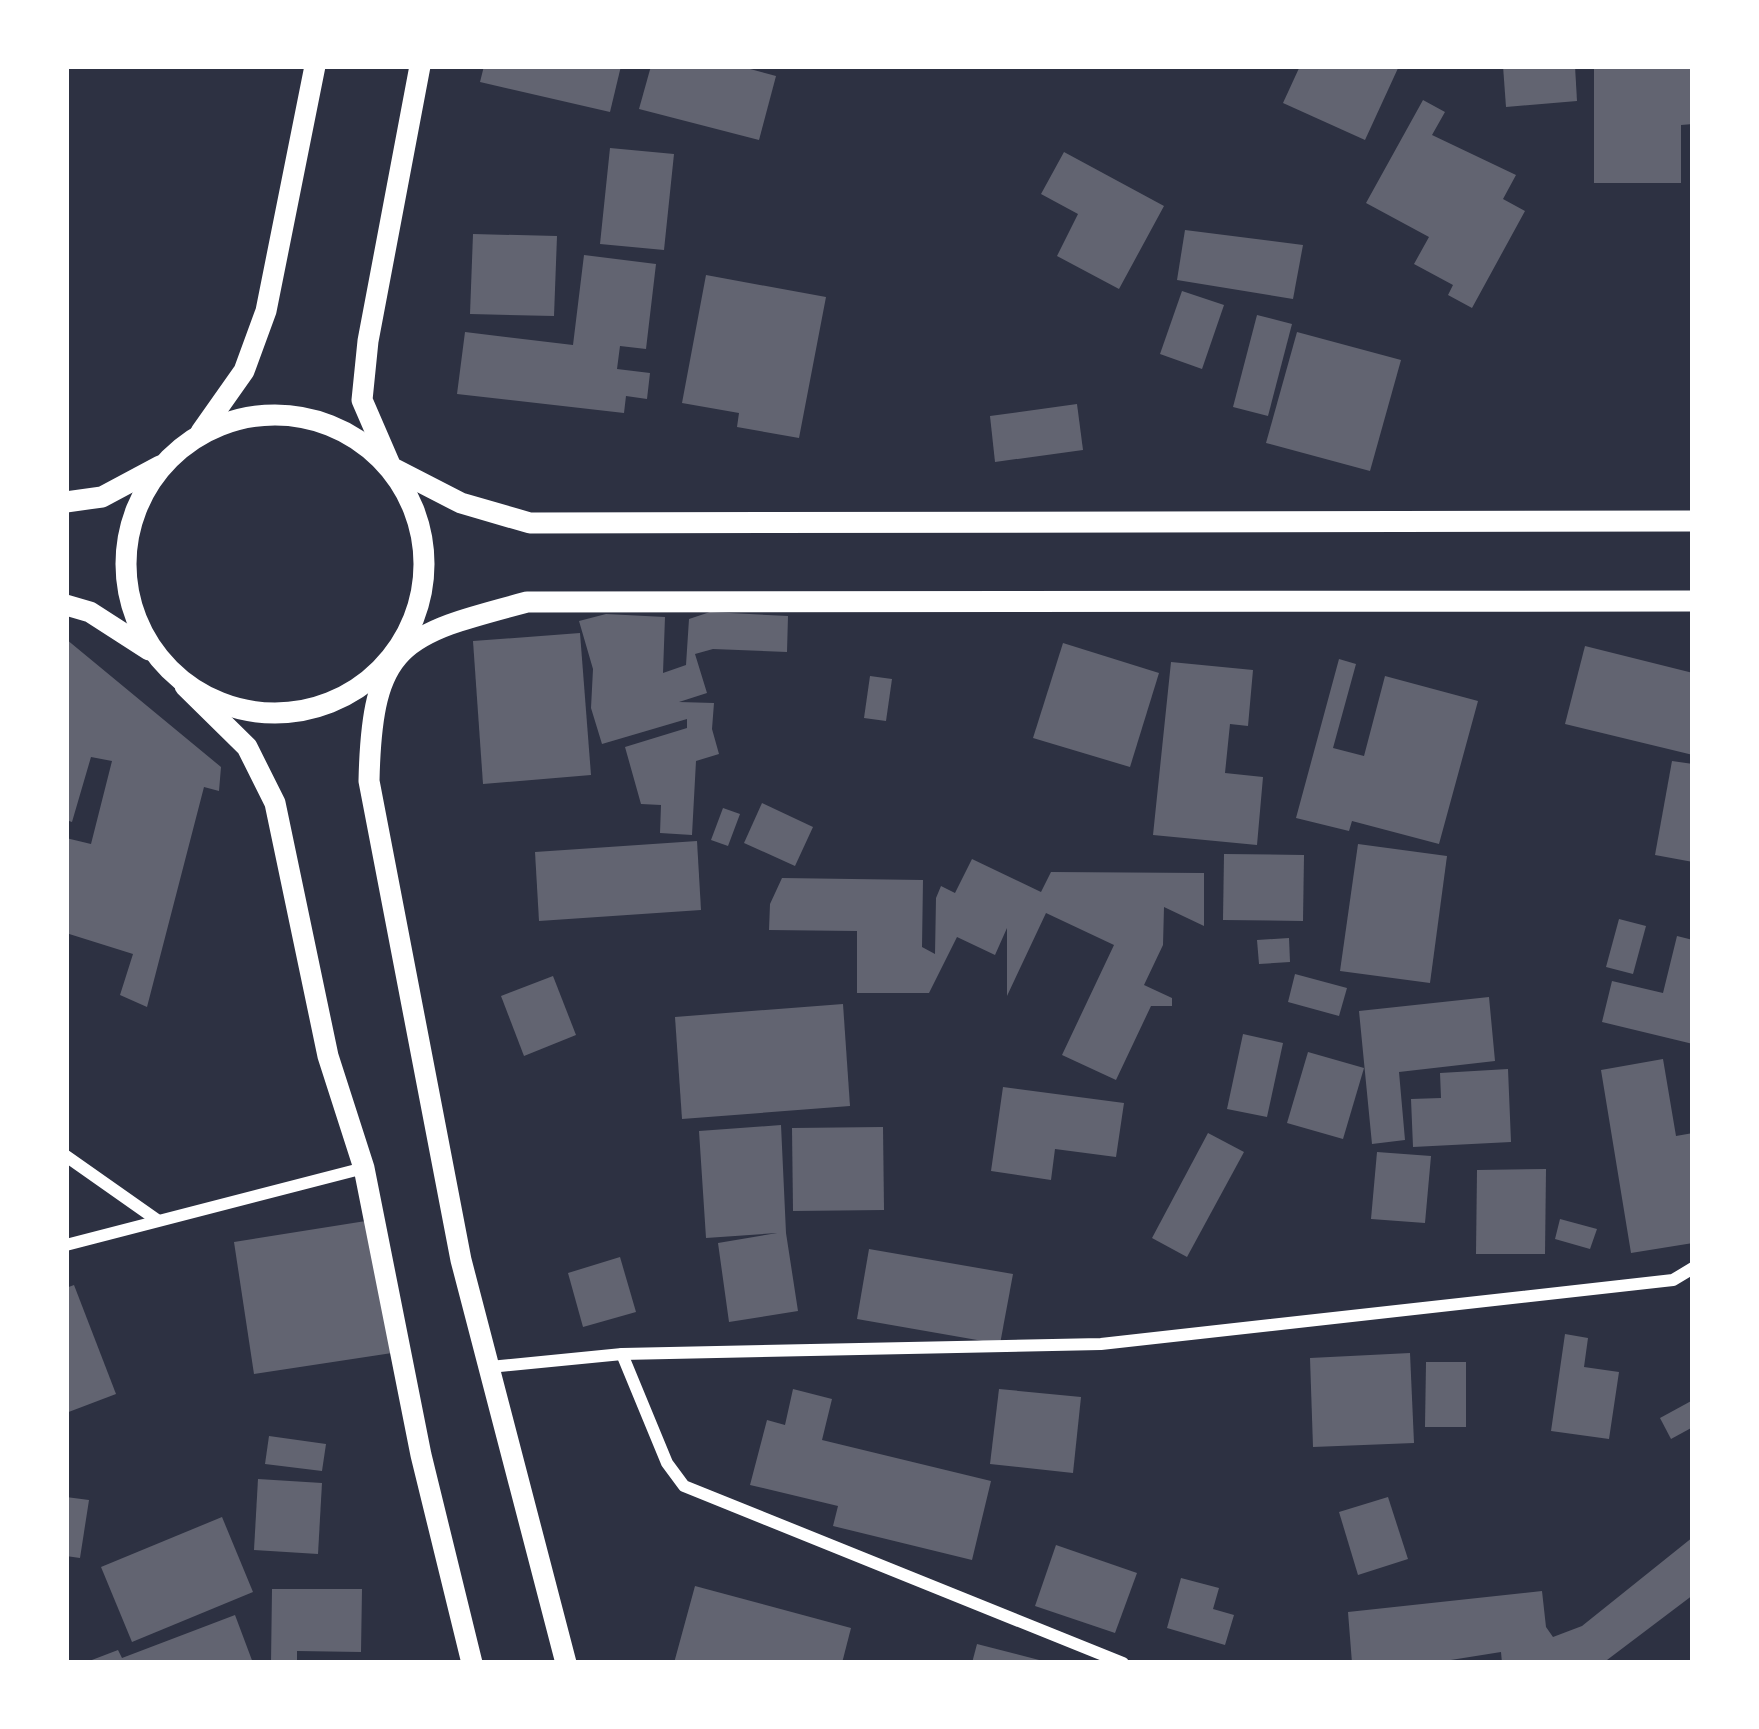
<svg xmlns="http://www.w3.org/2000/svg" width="1759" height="1729" viewBox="0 0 1759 1729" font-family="Arial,sans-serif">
<rect width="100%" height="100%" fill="#2d3142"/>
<g fill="#626471">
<polygon points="484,66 621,66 610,112 480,82"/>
<polygon points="651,66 739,66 776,76 759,140 639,109"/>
<polygon points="1300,66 1399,66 1365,140 1283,103"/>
<polygon points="1503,66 1575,66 1577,101 1506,107"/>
<polygon points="1594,66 1693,66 1693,124 1681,125 1681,183 1594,183"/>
<polygon points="1423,100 1445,112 1432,135 1516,175 1503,199 1525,211 1472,308 1448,295 1453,285 1414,264 1429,237 1366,203"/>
<polygon points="610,148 674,154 664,250 600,244"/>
<polygon points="1064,152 1164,206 1119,289 1057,256 1078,214 1041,194"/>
<polygon points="1185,230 1303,245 1293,299 1177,280"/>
<polygon points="473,234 557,236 554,316 470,314"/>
<polygon points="584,255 656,264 646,349 620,346 617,369 650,373 647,399 626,396 624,413 457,394 465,332 573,345"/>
<polygon points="706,275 826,297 799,438 737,427 739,413 682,403"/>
<polygon points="1182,291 1224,305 1202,369 1160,354"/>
<polygon points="1257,315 1292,324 1268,416 1233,407"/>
<polygon points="1297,332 1401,360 1370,471 1266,443"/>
<polygon points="1077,404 1083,450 995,462 990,416"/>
<polygon points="710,612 788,616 787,652 713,649 695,654 707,693 679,702 714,703 712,729 719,754 696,761 692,835 660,833 661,805 641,804 625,747 687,728 687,719 602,744 591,708 593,669 579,621 606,614 665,617 663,673 686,665 689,619"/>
<polygon points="580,633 591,775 483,784 473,641"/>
<polygon points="66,639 221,767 219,791 204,787 147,1007 120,995 133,954 66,933 66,838 91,844 112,761 91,757 72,822 66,820"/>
<polygon points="1063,643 1159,673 1130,767 1033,738"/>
<polygon points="1585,646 1693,673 1693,755 1565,724"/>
<polygon points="1339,659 1356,664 1333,748 1364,756 1385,676 1478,701 1439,844 1352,821 1349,831 1296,818"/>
<polygon points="1171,662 1253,670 1248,726 1230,724 1225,773 1263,777 1257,845 1153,835"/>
<polygon points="870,676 892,679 886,721 864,718"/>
<polygon points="1672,761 1693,764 1693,862 1655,855"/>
<polygon points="762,803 813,827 795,866 744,843"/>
<polygon points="723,808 740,814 728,846 711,840"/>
<polygon points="697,841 701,910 539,921 535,852"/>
<polygon points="1358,844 1447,856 1430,983 1340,971"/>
<polygon points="1224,854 1304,855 1303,921 1223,920"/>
<polygon points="972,859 1041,892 1051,872 1204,873 1204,926 1164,907 1163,945 1144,985 1172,998 1172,1006 1151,1006 1116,1080 1062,1055 1114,945 1046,913 1007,996 1007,928 995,955 957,937 929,993 857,993 857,931 769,930 770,904 782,878 923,880 922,947 935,954 936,898 941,886 955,893"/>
<polygon points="1619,919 1646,926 1633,974 1606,967"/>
<polygon points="1677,936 1693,940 1693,1044 1602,1022 1612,981 1663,993"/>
<polygon points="1289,938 1290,962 1259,964 1257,940"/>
<polygon points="1295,974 1347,988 1339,1016 1288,1002"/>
<polygon points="553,976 576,1035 524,1056 501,996"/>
<polygon points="1489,997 1495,1061 1399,1072 1405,1140 1372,1144 1359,1011"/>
<polygon points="843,1004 850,1106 682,1119 675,1017"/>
<polygon points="1243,1034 1283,1043 1267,1117 1227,1109"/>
<polygon points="1308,1052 1364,1068 1343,1139 1287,1123"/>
<polygon points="1663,1059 1676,1136 1693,1133 1693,1243 1631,1253 1601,1070"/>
<polygon points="1508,1069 1511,1142 1413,1147 1411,1099 1441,1098 1440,1073"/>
<polygon points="1003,1087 1124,1103 1116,1157 1055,1149 1051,1180 991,1171"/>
<polygon points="781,1125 786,1233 798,1311 729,1322 718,1243 777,1233 706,1238 699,1131"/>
<polygon points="883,1127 884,1210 793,1211 792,1128"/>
<polygon points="1208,1133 1244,1152 1187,1257 1152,1238"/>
<polygon points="1377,1152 1431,1156 1425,1223 1371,1219"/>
<polygon points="1546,1169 1545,1254 1476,1254 1477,1170"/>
<polygon points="1560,1219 1597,1229 1590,1249 1555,1239"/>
<polygon points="372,1220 392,1353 254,1374 234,1242"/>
<polygon points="869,1249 1013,1274 1000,1344 857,1319"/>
<polygon points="620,1257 636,1312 583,1327 568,1273"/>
<polygon points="74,1285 116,1394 66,1413 66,1288"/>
<polygon points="1565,1334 1588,1338 1584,1367 1619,1372 1609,1439 1551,1431"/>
<polygon points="1410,1353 1414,1443 1313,1447 1310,1358"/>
<polygon points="1426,1362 1466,1362 1466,1427 1425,1427"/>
<polygon points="793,1389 832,1399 822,1440 991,1481 972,1560 833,1526 838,1506 750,1485 767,1420 785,1425"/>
<polygon points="999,1389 1081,1397 1073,1473 990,1464"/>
<polygon points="1693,1400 1693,1427 1671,1439 1660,1418"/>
<polygon points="269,1436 326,1444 322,1471 265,1464"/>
<polygon points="258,1479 322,1483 318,1554 254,1550"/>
<polygon points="66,1497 89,1500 80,1558 66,1556"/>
<polygon points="1388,1497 1408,1559 1358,1575 1339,1512"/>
<polygon points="222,1517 253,1592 132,1642 101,1567"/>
<polygon points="1693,1537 1693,1595 1607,1660 1502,1663 1501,1652 1432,1663 1352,1663 1348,1612 1542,1591 1546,1627 1553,1637 1582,1626"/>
<polygon points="1056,1545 1137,1573 1115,1633 1035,1606"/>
<polygon points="1181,1578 1219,1588 1213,1609 1234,1615 1225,1645 1167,1628"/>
<polygon points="695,1586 851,1628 842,1663 674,1663"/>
<polygon points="272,1589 362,1589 361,1652 297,1651 297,1663 271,1663"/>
<polygon points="235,1615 253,1663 84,1663 118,1650 122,1658"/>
<polygon points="977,1644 1043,1661 1043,1663 972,1663"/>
</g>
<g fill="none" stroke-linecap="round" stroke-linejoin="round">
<g stroke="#fff" stroke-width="12">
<polyline points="66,1156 157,1220"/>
<polyline points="66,1245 364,1168"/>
<polyline points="622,1354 667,1463 684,1486 1123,1663"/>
<polyline points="490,1367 622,1354 1101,1344 1673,1280 1693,1268"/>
</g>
<g stroke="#fff" stroke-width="21">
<polyline points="420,66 368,341 362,400 391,467 461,503 530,523 1693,521"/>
<circle cx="275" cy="564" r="149"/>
<polyline points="201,432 244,371 266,311 315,66"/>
<polyline points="66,502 102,497 160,466"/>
<polyline points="66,605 90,612 149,650"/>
<polyline points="185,686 247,747 275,803 328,1056 364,1168 421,1455 472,1663"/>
<path d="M566 1663 461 1260 369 781C372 643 401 635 527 602L1693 601"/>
</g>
</g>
<rect width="1759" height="1729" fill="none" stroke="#ffffff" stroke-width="138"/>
</svg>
